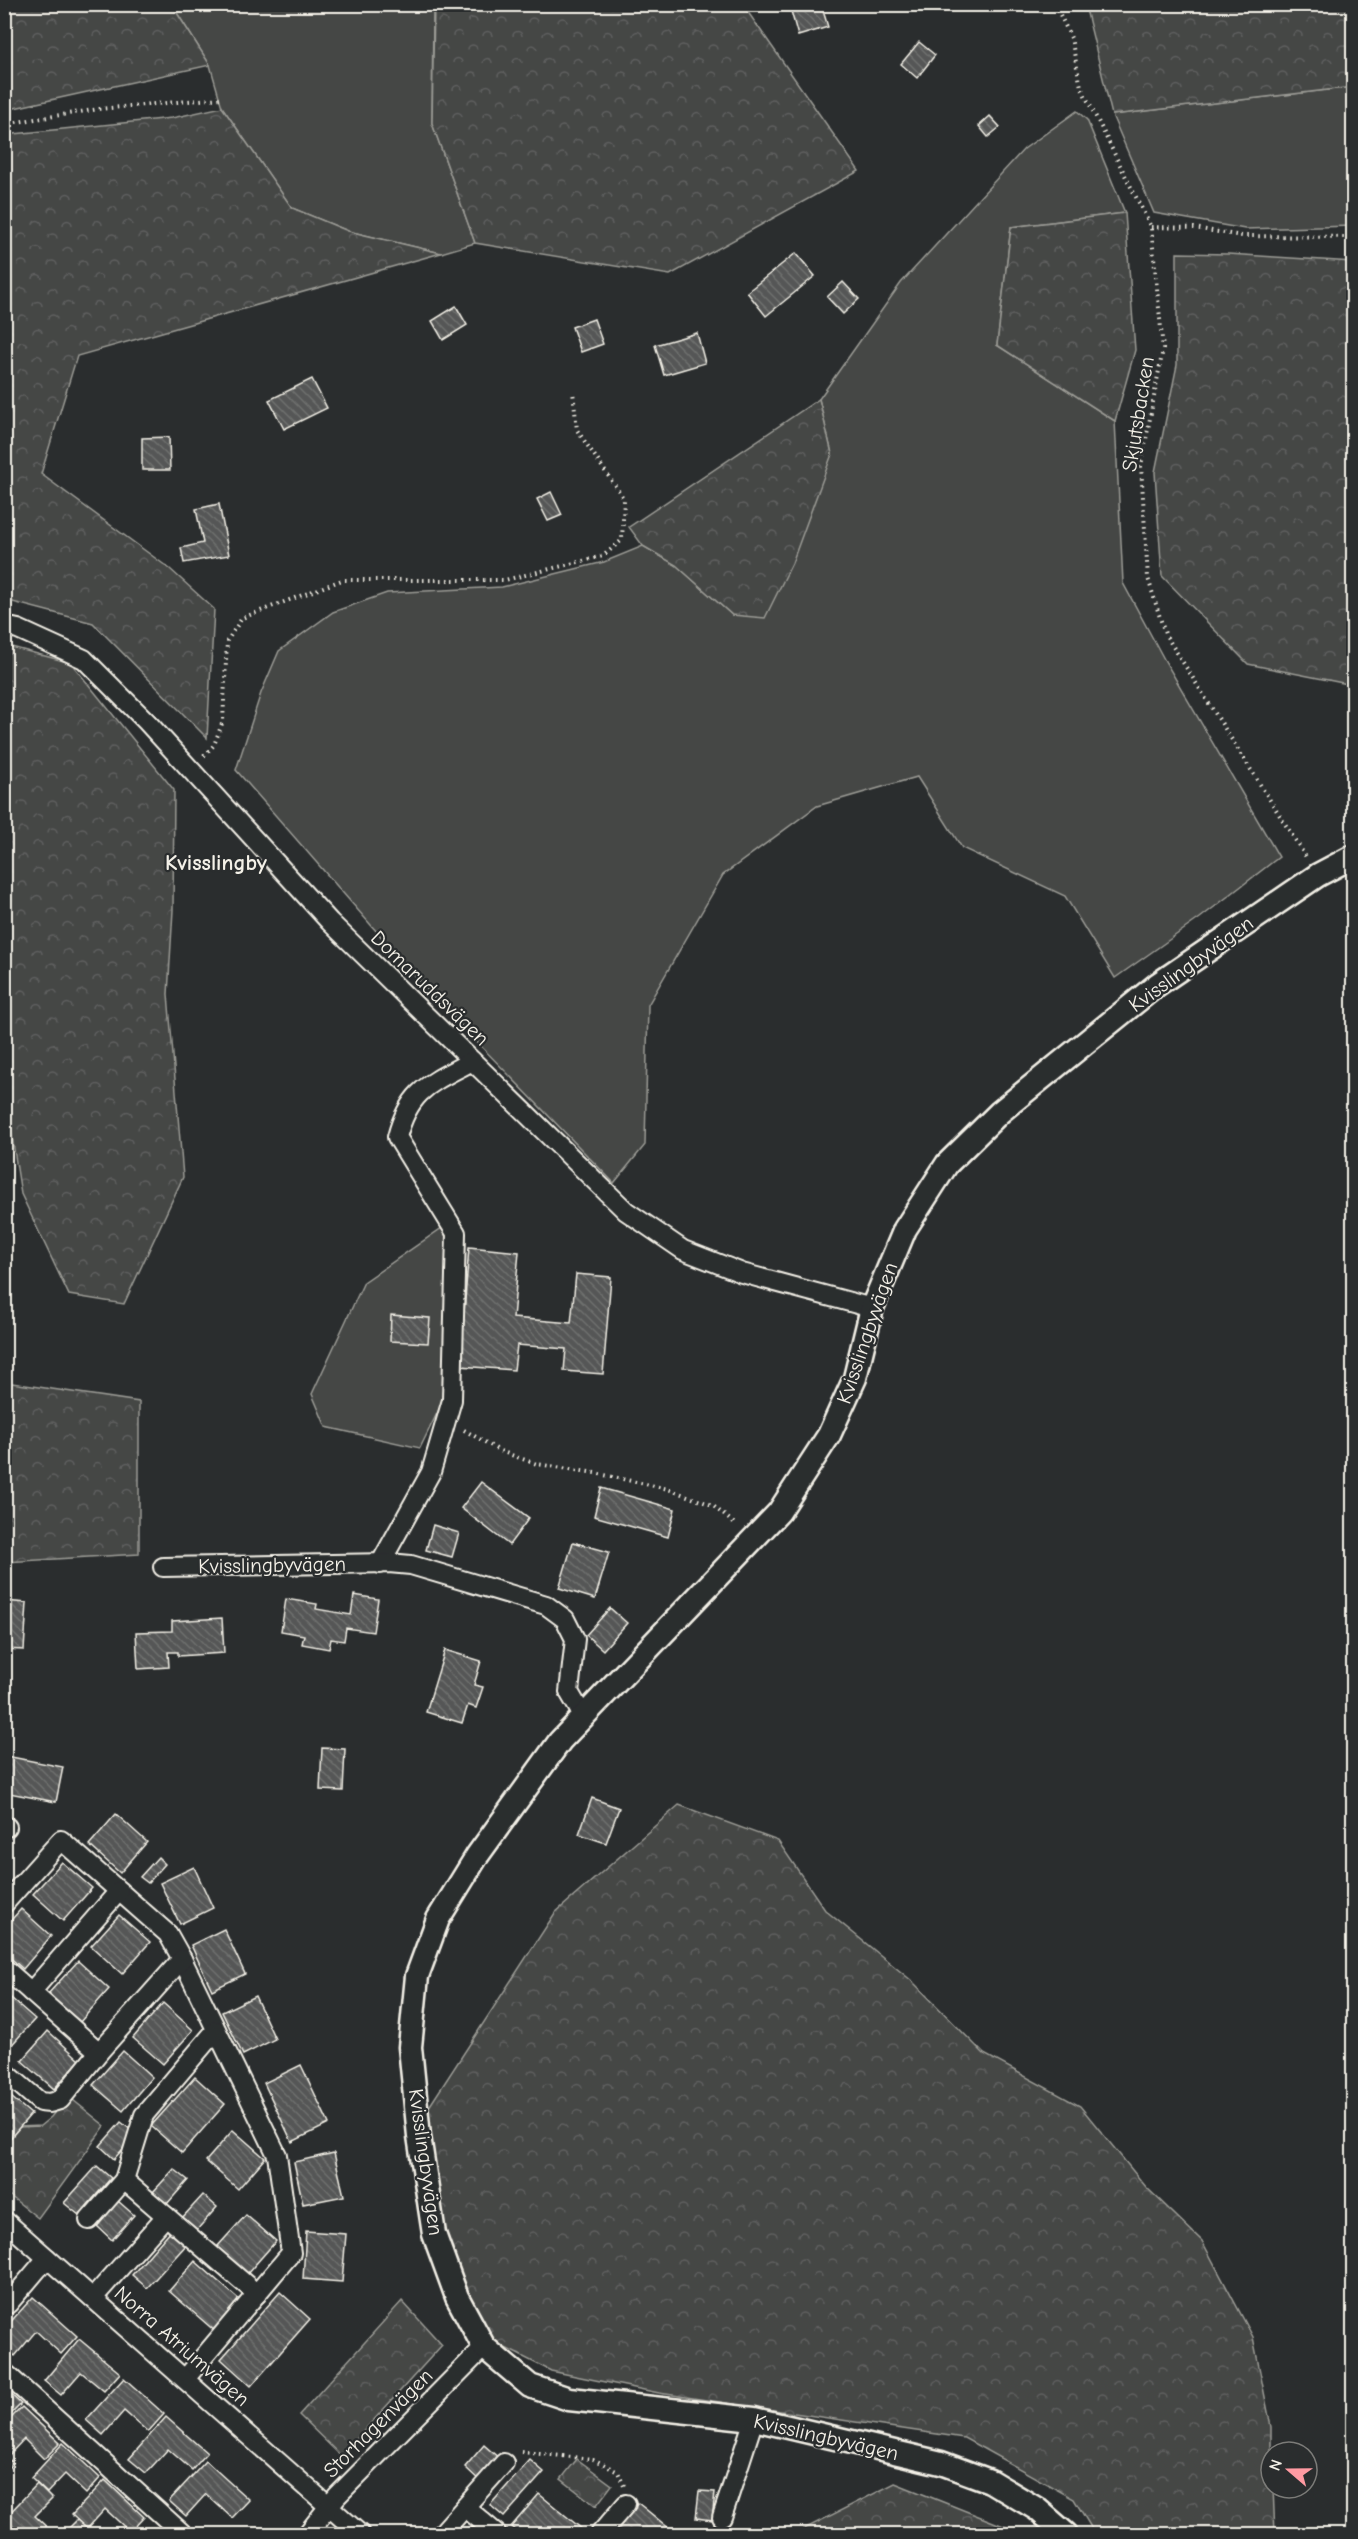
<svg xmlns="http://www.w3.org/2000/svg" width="1358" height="2539" viewBox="0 0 1358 2539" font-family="'Comic Neue',sans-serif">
<defs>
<pattern id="forest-crowns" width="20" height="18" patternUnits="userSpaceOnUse" patternTransform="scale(1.5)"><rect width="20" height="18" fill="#444645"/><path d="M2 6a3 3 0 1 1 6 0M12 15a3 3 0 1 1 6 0" fill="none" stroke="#606160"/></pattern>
<pattern id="building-back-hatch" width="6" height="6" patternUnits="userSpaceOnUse" patternTransform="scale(1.5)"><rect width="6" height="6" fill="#555756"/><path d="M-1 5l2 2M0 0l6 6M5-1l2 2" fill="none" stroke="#6e706e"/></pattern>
</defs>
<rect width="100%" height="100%" fill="#2a2d2e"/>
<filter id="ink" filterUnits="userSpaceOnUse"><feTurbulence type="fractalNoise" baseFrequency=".0167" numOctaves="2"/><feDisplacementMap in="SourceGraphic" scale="12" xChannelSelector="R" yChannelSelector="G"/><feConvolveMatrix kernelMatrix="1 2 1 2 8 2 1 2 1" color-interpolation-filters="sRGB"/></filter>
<g filter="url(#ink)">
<g fill="#444645" stroke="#9c9c96" stroke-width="1.5">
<polygon points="172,5 433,5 432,123 475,243 441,253 348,231 292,208 222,107 210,65"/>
<polygon points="1353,87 1353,226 1245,229 1154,213 1112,115"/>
<polygon points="1077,111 1087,120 1125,213 1011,227 997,345 1115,421 1123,583 1165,661 1279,857 1200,918 1115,978 1065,896 962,848 917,777 817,806 723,875 648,1005 645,1145 614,1183 437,1001 236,770 261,693 279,651 333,612 387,593 502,587 604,562 643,546 676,565 732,615 832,454 819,399 901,283 1024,149"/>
<polygon points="442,1228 450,1246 444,1399 420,1448 326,1427 312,1394 364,1282"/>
</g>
<g fill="url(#forest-crowns)" stroke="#9c9c96" stroke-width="1.5">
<polygon points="434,4 743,5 859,171 670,275 475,243 432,123"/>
<polygon points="4,5 172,5 210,65 5,110"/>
<polygon points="1085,5 1353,5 1353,87 1112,115"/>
<polygon points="222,107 292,208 348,231 441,253 77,356 41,474 170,569 214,609 207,738 93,623 5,600 4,135 172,118"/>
<polygon points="1125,213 1135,350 1115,421 997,345 1011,227"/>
<polygon points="1177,253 1228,254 1353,262 1353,685 1248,664 1162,576 1155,472 1177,365"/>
<polygon points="819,399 832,454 792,563 765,618 732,615 676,565 643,546 629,527"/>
<polygon points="4,645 71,663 174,790 173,910 168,994 183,1177 124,1304 69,1295 21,1194 11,1130 5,1130"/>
<polygon points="5,1382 139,1402 139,1554 5,1562"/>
<polygon points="679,1805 778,1841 825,1910 912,1981 984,2054 1080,2106 1146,2187 1202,2241 1253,2337 1271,2427 1271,2488 1273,2488 1275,2534 1095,2534 1074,2499 964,2438 659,2393 551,2371 478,2334 446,2258 425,2113 555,1913"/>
<polygon points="68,2096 105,2126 38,2218 5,2192 4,2146 19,2127 40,2126 51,2117"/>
<polygon points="402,2301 442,2345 341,2456 299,2415"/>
<polygon points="577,2459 612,2485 596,2506 561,2479"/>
<polygon points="895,2483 1011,2529 1019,2534 812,2534 804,2529"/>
</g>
<g fill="url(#building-back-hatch)" stroke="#f4f1e8" stroke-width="1.5">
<polygon points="811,4 821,4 828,27 798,36 791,11"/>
<polygon points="919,42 935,55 917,78 901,64"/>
<polygon points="990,116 1000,127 988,137 979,126"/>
<polygon points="796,253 815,276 766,316 747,292"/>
<polygon points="843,282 859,299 843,314 827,297"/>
<polygon points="456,306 467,325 443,340 432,321"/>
<polygon points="594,319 603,344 581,352 572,327"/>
<polygon points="697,333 705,363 664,375 655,345"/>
<polygon points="312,379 327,408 284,429 269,400"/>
<polygon points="169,437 170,470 142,470 142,438"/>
<polygon points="551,492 562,515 548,521 537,499"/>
<polygon points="219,504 229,555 184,563 181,548 203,543 196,509"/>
<polygon points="469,1247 519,1252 513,1318 571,1323 576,1274 611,1277 603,1374 564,1371 566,1349 517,1345 514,1370 460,1366"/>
<polygon points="391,1315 430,1318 428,1343 390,1341"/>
<polygon points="481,1482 529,1518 509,1545 461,1508"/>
<polygon points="601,1488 675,1509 668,1537 594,1516"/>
<polygon points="433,1525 459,1533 452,1557 426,1550"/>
<polygon points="573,1542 609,1552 595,1599 559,1588"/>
<polygon points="354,1595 378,1599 373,1632 346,1628 344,1641 331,1639 329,1649 302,1644 304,1635 281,1631 286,1599 317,1604 316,1609 351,1615"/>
<polygon points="4,1601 27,1603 24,1650 4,1649"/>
<polygon points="610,1608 627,1623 603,1650 586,1635"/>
<polygon points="222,1618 224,1653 178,1656 178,1652 168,1652 169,1667 138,1669 136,1632 172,1631 172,1621"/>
<polygon points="445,1650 481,1661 474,1685 483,1687 476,1708 468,1705 462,1723 426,1712"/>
<polygon points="322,1748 345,1749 343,1791 320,1790"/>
<polygon points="6,1756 63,1767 56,1802 4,1792"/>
<polygon points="592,1798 619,1808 606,1843 579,1834"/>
<polygon points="116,1814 147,1842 120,1873 89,1845"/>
<polygon points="158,1857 165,1864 148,1883 140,1877"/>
<polygon points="62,1862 92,1888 63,1921 33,1894"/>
<polygon points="194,1867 213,1908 180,1924 160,1883"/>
<polygon points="21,1909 51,1936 23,1969 4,1952 4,1928"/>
<polygon points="119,1915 150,1942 122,1974 91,1946"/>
<polygon points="224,1929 245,1974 212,1990 191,1945"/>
<polygon points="78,1961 109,1989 80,2022 48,1994"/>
<polygon points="4,1992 35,2019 8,2049 4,2046"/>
<polygon points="255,1996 275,2039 243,2055 222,2012"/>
<polygon points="163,2003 193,2030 163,2064 133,2038"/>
<polygon points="48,2031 80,2060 54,2089 22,2061"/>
<polygon points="123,2051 152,2077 123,2111 93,2085"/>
<polygon points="301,2065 329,2124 292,2142 264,2083"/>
<polygon points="195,2077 225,2104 182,2153 151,2126"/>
<polygon points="4,2091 31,2114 6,2143 4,2142"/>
<polygon points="121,2122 136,2134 114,2159 100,2146"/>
<polygon points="233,2130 265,2158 238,2189 206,2161"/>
<polygon points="334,2153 344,2196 303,2204 294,2162"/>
<polygon points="97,2166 111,2178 79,2215 64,2203"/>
<polygon points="174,2169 188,2180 167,2204 153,2192"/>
<polygon points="203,2195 217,2207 196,2231 182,2218"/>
<polygon points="118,2201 134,2215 112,2240 97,2226"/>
<polygon points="246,2215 276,2241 247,2274 217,2247"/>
<polygon points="171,2230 187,2244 147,2288 132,2275"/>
<polygon points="306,2231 346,2234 342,2282 303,2279"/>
<polygon points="195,2261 243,2303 217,2333 169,2291"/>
<polygon points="280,2292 310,2319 251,2386 221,2359"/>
<polygon points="33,2297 77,2336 61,2354 36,2331 15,2356 4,2347 4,2329"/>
<polygon points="79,2339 120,2373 104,2391 81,2372 61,2395 44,2381"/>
<polygon points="124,2378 164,2414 148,2432 124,2411 103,2435 86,2420"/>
<polygon points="4,2388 21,2404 5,2420 4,2420"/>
<polygon points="22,2407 60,2443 44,2459 24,2439 8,2456 4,2452 4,2425"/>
<polygon points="166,2417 207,2453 192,2470 168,2449 146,2473 129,2459"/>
<polygon points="63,2443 100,2478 86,2494 65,2474 47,2493 31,2478"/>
<polygon points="484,2445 500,2459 480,2481 465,2467"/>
<polygon points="4,2455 13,2463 4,2472"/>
<polygon points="530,2460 544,2472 504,2517 490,2505"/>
<polygon points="206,2461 249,2500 232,2518 206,2494 186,2516 169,2501"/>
<polygon points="105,2480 144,2517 130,2532 105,2509 87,2529 72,2515"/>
<polygon points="37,2484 52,2499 35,2516 54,2534 21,2534 4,2519"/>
<polygon points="699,2491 715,2492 712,2520 696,2518"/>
<polygon points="539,2494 588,2534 520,2534 511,2527"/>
<polygon points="638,2503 676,2534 612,2534"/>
<polygon points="77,2520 93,2534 63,2534"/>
<polygon points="476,2524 487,2534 466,2534"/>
</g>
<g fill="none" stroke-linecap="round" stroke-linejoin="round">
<g stroke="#f4f1e8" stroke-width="22">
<g id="minor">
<polyline points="4,626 18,629 84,659 147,722 330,922 626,1211 683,1250 742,1273 872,1308"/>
<path d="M380 1564 431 1472 452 1400 456 1233 397 1137C410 1088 432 1083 472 1061"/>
<polyline points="163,1567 389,1563 411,1565 546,1605 565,1619 575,1639 569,1692 583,1716"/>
<polyline points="4,1827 7,1827"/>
<polyline points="4,1904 61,1840 168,1934 182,1959 277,2155 291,2253 185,2379"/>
<polyline points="4,1968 99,2052"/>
<polyline points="31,1992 119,1891"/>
<polyline points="4,2071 40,2102 50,2103 60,2100 99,2052 182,1959"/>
<polyline points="124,2180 257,2294"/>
<polyline points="4,2220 360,2534"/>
<polyline points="89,2220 124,2180 144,2115 216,2030"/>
<polyline points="93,2298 166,2216"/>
<polyline points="4,2301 8,2304 47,2258"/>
<polyline points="4,2372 183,2534"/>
<polyline points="465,2507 497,2534"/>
<polyline points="722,2517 754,2419"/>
<polyline points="307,2534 337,2496 484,2347"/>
<polyline points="441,2534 504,2463"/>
<polyline points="600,2534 626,2504"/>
</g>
</g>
<g stroke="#f4f1e8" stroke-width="27">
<polyline id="tertiary" points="1066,2534 1037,2509 990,2481 941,2463 754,2419 569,2399 530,2386 484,2347 457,2297 434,2234 419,2136 410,2047 417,1976 438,1919 477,1856 560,1741 779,1512 829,1435 855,1378 872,1308 905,1229 947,1164 1000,1112 1158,984 1318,875 1354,856"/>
</g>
<g stroke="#f4f1e8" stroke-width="4" stroke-dasharray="1.5 4.5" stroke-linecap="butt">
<polyline points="1055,4 1071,38 1081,87 1151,227 1163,349 1141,466 1148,578 1165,634 1306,857"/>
<polyline points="4,124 99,109 222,98"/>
<polyline points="1151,227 1194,228 1242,236 1354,237"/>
<polyline points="204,756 214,745 223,721 227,641 242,618 342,580 505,580 603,556 622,540 624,499 577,430 573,391"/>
<polyline points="464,1430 500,1451 537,1464 595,1473 668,1489 712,1505 736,1525"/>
<polyline points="521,2452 593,2459 618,2472 624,2486"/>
</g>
<use href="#minor" stroke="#2a2d2e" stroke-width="18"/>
<use href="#tertiary" stroke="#2a2d2e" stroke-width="22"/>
</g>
</g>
<g text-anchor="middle" stroke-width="4.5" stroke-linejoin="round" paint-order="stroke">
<g font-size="21" fill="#f4f1e8" stroke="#2a2d2e">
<text transform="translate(1138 414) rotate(-81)" y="7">Skjutsbacken</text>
<text transform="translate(1191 964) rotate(-36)" y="7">Kvisslingbyvägen</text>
<text transform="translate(430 988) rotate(44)" y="7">Domaruddsvägen</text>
<text transform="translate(867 1333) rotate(-71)" y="7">Kvisslingbyvägen</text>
<text transform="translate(272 1565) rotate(-1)" y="7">Kvisslingbyvägen</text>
<text transform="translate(426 2162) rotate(82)" y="7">Kvisslingbyvägen</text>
<text transform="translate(182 2346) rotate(41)" y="7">Norra Atriumvägen</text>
<text transform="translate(378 2423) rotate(-45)" y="7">Storhagenvägen</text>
<text transform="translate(826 2437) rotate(13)" y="7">Kvisslingbyvägen</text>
</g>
<g font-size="22" font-weight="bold" fill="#f4f1e8" stroke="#2a2d2e">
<text x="216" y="870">Kvisslingby</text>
</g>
</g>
<rect width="1358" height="2539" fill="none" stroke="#2a2d2e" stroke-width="24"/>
<rect x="12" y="12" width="1334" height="2515" fill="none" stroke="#f4f1e8" stroke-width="2" filter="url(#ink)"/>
<g transform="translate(1289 2470) rotate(290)"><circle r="28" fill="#2a2d2e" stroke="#7b7b78" stroke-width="1.5"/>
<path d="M0-4.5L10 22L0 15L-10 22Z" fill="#ff9aa2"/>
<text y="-9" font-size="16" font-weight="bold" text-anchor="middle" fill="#f4f1e8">N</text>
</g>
</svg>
